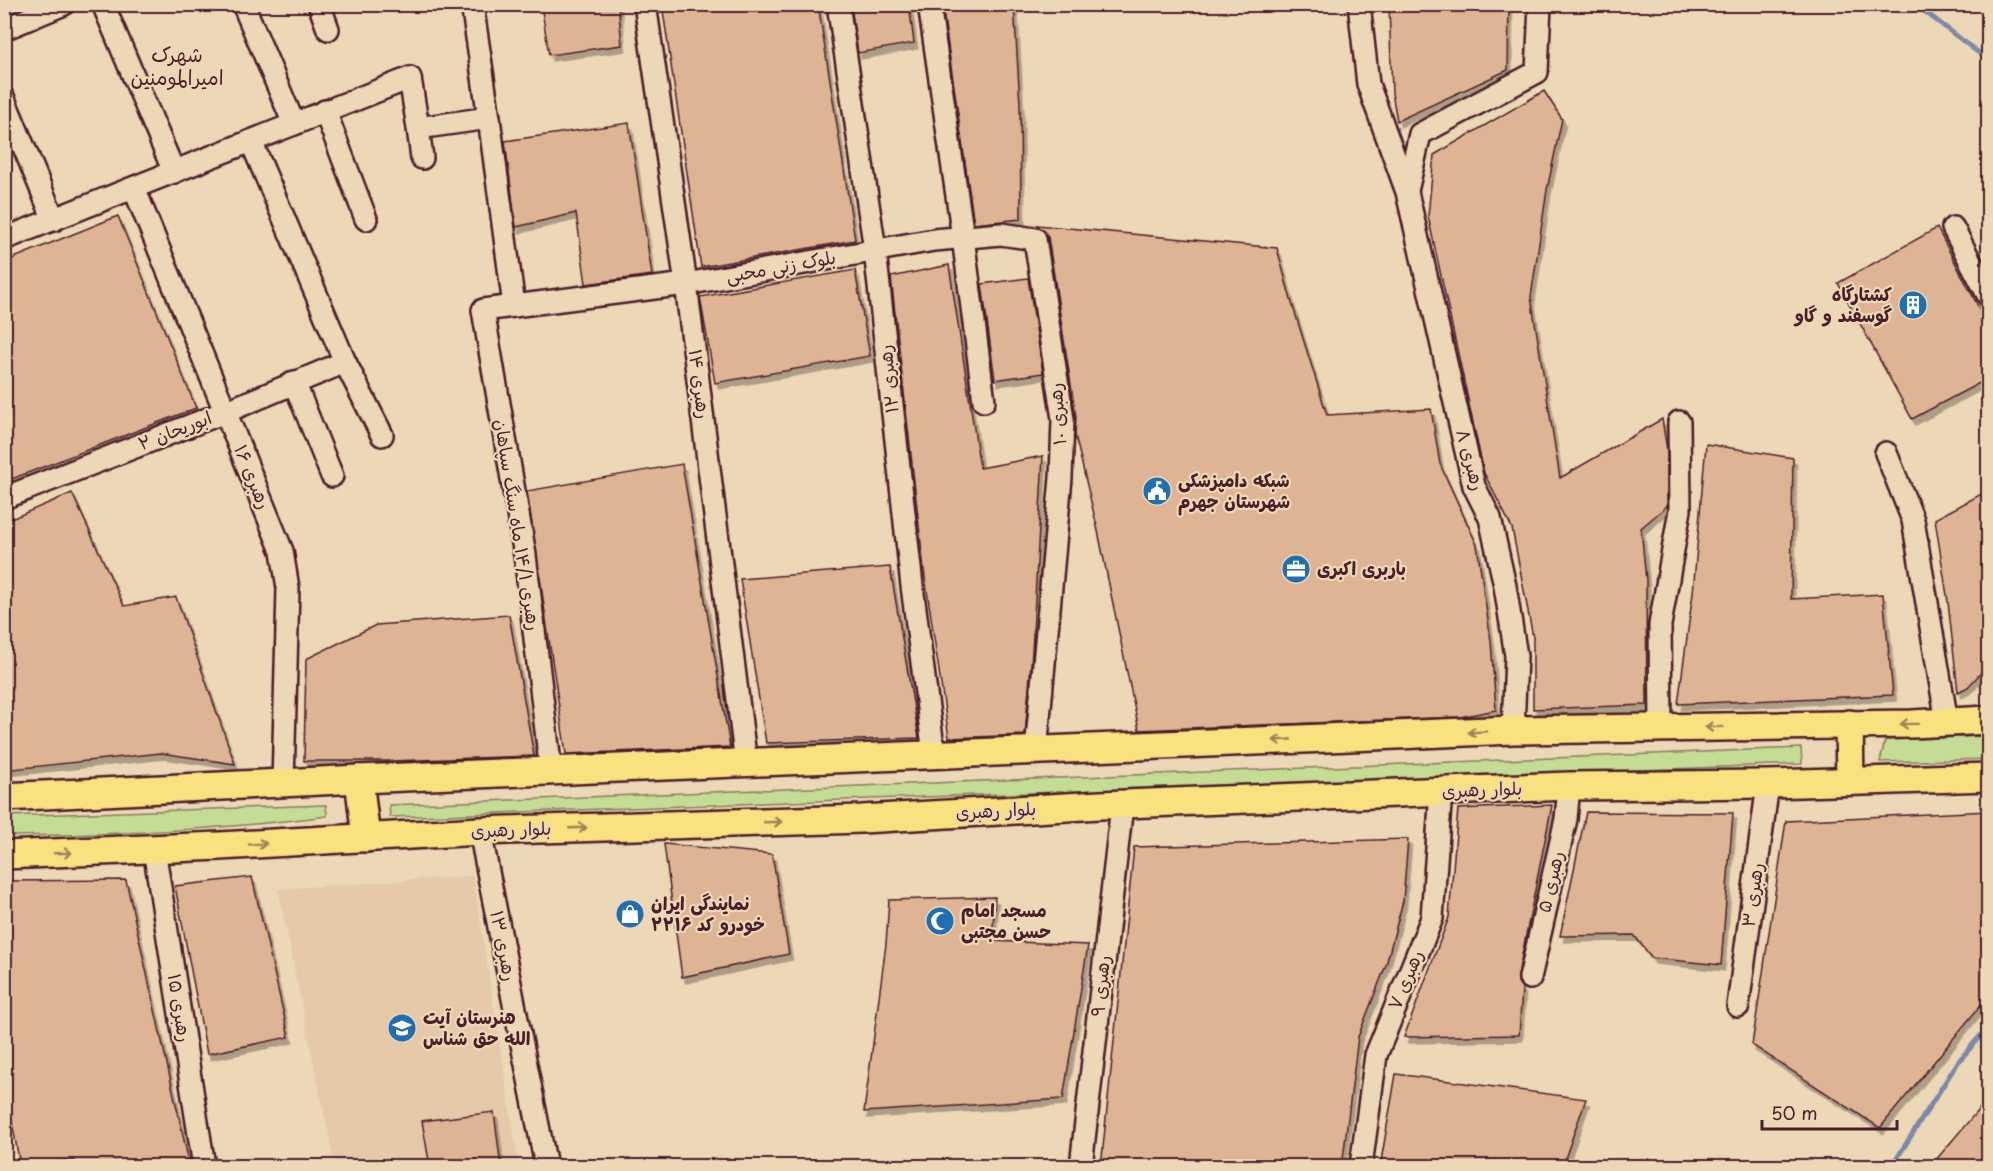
<svg xmlns="http://www.w3.org/2000/svg" width="1993" height="1171" viewBox="0 0 1993 1171" font-family="'Playpen Sans','Playpen Sans Arabic',sans-serif">
<defs>
<filter id="shadow"><feDropShadow dx="3.5" dy="6" stdDeviation="0" flood-color="#0004"/></filter>
</defs>
<rect width="100%" height="100%" fill="#ecd7b6"/>
<filter id="ink" filterUnits="userSpaceOnUse"><feTurbulence type="fractalNoise" baseFrequency=".0167" numOctaves="2"/><feDisplacementMap in="SourceGraphic" scale="12" xChannelSelector="R" yChannelSelector="G"/><feConvolveMatrix kernelMatrix="1 2 1 2 8 2 1 2 1" color-interpolation-filters="sRGB"/></filter>
<g filter="url(#ink)">
<polygon fill="#e5c9a9" points="473,876 519,1166 335,1166 278,889"/>
<g fill="#c4dc93" stroke="#877e5f" stroke-width="1.5">
<polygon points="1988,736 1988,759 1880,762 1885,740"/>
<polygon points="1801,748 1802,764 390,817 389,805"/>
<path d="M326 805 327 816C220 830 113 835 5 836V816Z"/>
</g>
<g fill="none" stroke-linecap="round" stroke-linejoin="round">
<g stroke="#7b89a7" stroke-width="5">
<polyline points="1915,4 1988,60"/>
<polyline points="1892,1166 1958,1062 1988,1027"/>
</g>
</g>
<g fill="#deb494" stroke="#4a1f2b" stroke-width="1.5" filter="url(#shadow)">
<polygon points="541,4 618,4 622,45 549,55"/>
<polygon points="662,4 818,4 855,240 701,267"/>
<polygon points="861,4 909,4 914,43 858,53 851,6"/>
<polygon points="942,4 1014,4 1020,104 1021,219 974,224"/>
<polygon points="1389,4 1509,4 1508,70 1397,121 1392,93"/>
<polygon points="1544,91 1562,119 1547,190 1531,297 1560,478 1662,419 1667,450 1667,506 1641,528 1646,580 1647,705 1533,709 1533,637 1512,528 1484,473 1428,216 1434,155"/>
<polygon points="629,123 652,275 586,284 576,213 516,227 505,141"/>
<polygon points="118,216 196,408 4,482 4,262"/>
<polygon points="1037,225 1277,248 1291,300 1327,415 1431,409 1440,464 1477,545 1491,641 1496,710 1460,717 1139,730 1098,531 1075,435 1076,417 1048,237 1044,231"/>
<polygon points="1937,228 1989,327 1989,378 1912,419 1838,283"/>
<polygon points="949,265 980,468 1043,456 1032,652 1025,735 949,738 924,570 891,277"/>
<polygon points="855,270 870,356 715,383 700,297"/>
<polygon points="1028,278 1043,373 995,380 982,284"/>
<polygon points="1706,444 1793,458 1791,599 1883,594 1893,695 1678,704 1693,593"/>
<polygon points="682,464 730,747 566,754 527,491"/>
<polygon points="1989,490 1989,661 1987,666 1968,687 1958,692 1948,602 1935,519"/>
<polygon points="72,493 124,606 176,597 235,764 161,753 4,770 4,522"/>
<polygon points="890,567 919,738 766,743 740,579"/>
<polygon points="509,615 534,756 390,761 304,761 306,659 376,625"/>
<polygon points="1552,805 1518,975 1518,982 1522,988 1519,1035 1404,1037 1449,917 1458,809"/>
<polygon points="1989,811 1989,995 1880,1128 1752,1045 1786,821"/>
<polygon points="1586,812 1733,813 1721,965 1652,958 1634,935 1560,936"/>
<polygon points="1408,839 1403,901 1386,965 1358,1037 1342,1167 1101,1167 1134,847"/>
<polygon points="664,844 772,854 789,954 682,977"/>
<polygon points="252,877 289,1037 207,1054 175,886"/>
<polygon points="126,880 190,1167 75,1167 74,1160 20,1165 4,1079 4,881"/>
<polygon points="995,897 992,941 1088,945 1063,1099 864,1112 886,944 889,900"/>
<polygon points="1396,1074 1586,1099 1562,1167 1380,1167"/>
<polygon points="1989,1097 1989,1167 1930,1167"/>
<polygon points="494,1112 501,1167 430,1167 422,1121"/>
</g>
<g fill="none" stroke-linecap="round" stroke-linejoin="round">
<g stroke="#4a1f2b" stroke-width="26">
<g id="minor">
<polyline points="103,4 174,172"/>
<polyline points="243,4 294,124"/>
<polyline points="319,4 328,29"/>
<polyline points="472,4 489,118 514,306"/>
<polyline points="645,4 686,284 746,764"/>
<polyline points="838,4 875,250 912,586 934,754"/>
<polyline points="929,4 963,237 984,401"/>
<polyline points="1359,4 1368,84 1407,192 1474,486 1490,518 1505,586 1516,656 1513,730"/>
<polyline points="4,29 64,4"/>
<polyline points="4,99 54,220"/>
<polyline points="325,111 366,219"/>
<polyline points="418,128 422,158"/>
<polyline points="251,141 345,362 382,435"/>
<polyline points="134,188 282,551 288,588 283,784"/>
<polyline points="1407,191 1420,134 1537,72 1540,4"/>
<polyline points="1953,228 1988,295"/>
<polyline points="4,239 410,78 418,128 489,118"/>
<polyline points="294,382 332,476"/>
<polyline points="1886,453 1913,520 1947,722"/>
<polyline points="4,498 225,412 345,362"/>
<polyline points="1661,728 1660,625 1680,510 1679,422"/>
<polyline points="551,772 525,555 483,310 686,284 934,240 1001,234 1035,239 1063,419 1061,478 1036,751"/>
<polyline points="480,831 546,1166"/>
<polyline points="154,849 204,1166"/>
<polyline points="1530,978 1566,819 1569,786"/>
<polyline points="1738,1006 1768,784"/>
<polyline points="1081,1166 1122,805"/>
<polyline points="1361,1166 1376,1055 1432,918 1441,791"/>
</g>
</g>
<g stroke="#4a1f2b" stroke-width="32">
<g id="major">
<polyline points="1849,724 1850,781"/>
<polyline points="359,779 366,838"/>
<polyline points="4,797 359,779 1513,730 1912,724 1988,720"/>
<polyline points="4,855 220,846 480,831 862,819 1100,805 1569,786 1768,784 1988,777"/>
</g>
</g>
<use href="#minor" stroke="#ecd7b6" stroke-width="21"/>
<use href="#major" stroke="#fae180" stroke-width="27"/>
</g>
<defs><path id="oneway-shaft" d="M-6 0H5M1.5-3L5.5 0L1.5 3" fill="none" stroke-width="1.6" stroke-linecap="round" stroke-linejoin="round" transform="scale(1.5)"/></defs>
<g stroke="#a28056">
<use href="#oneway-shaft" transform="translate(1909 724) rotate(179)"/>
<use href="#oneway-shaft" transform="translate(1714 727) rotate(179)"/>
<use href="#oneway-shaft" transform="translate(1477 732) rotate(177)"/>
<use href="#oneway-shaft" transform="translate(1282 740) rotate(177)"/>
<use href="#oneway-shaft" transform="translate(773 822) rotate(-2)"/>
<use href="#oneway-shaft" transform="translate(578 828) rotate(-2)"/>
<use href="#oneway-shaft" transform="translate(258 844) rotate(-3)"/>
<use href="#oneway-shaft" transform="translate(63 853) rotate(-2)"/>
</g>
</g>
<defs>
<g id="building-disc" transform="scale(1.5)"><circle r="9.5" fill="#1f6fb2" stroke="#ecd7b6"/><path d="M-4-6H4V6H1V3H-1V6H-4ZM-2.5-4.3h1.7v1.8h-1.7ZM.8-4.3h1.7v1.8H.8ZM-2.5-1h1.7V.8h-1.7ZM.8-1h1.7V.8H.8Z" fill="#fff"/></g>
<g id="civic-disc" transform="scale(1.5)"><circle r="9.5" fill="#1f6fb2" stroke="#ecd7b6"/><path d="M-.6-6.5H3V-4.5H.6V-3L4-1V1h2V6H-6V1h2V-1L-.6-3ZM-1.2 2.5V6h2.4V2.5Z" fill="#fff"/></g>
<g id="office-disc" transform="scale(1.5)"><circle r="9.5" fill="#1f6fb2" stroke="#ecd7b6"/><path d="M-6-3h4V-5.5h4V-3h4V5H-6ZM-1-4.5V-3h2v-1.5ZM-6 0V1H6V0Z" fill="#fff"/></g>
<g id="shop-disc" transform="scale(1.5)"><circle r="9.5" fill="#1f6fb2" stroke="#ecd7b6"/><path d="M-5-2.5h2.3a2.7 3.5 0 0 1 5.4 0H5L5.5 6h-11ZM-1.5-2.5h3a1.5 2.3 0 0 0-3 0Z" fill="#fff"/></g>
<g id="mosque-disc" transform="scale(1.5)"><circle r="9.5" fill="#1f6fb2" stroke="#ecd7b6"/><path d="M3.5-4.9A6 6 0 1 0 3.5 4.9A5 5 0 1 1 3.5-4.9Z" fill="#fff"/></g>
<g id="school-disc" transform="scale(1.5)"><circle r="9.5" fill="#1f6fb2" stroke="#ecd7b6"/><path d="M0-5L7-2L0 1L-7-2ZM-4 1L0 2.5L4 1V4Q0 6-4 4Z" fill="#fff"/></g>
</defs>
<g fill-rule="evenodd">
<use href="#building-disc" x="1913" y="305"/>
<use href="#civic-disc" x="1157" y="491"/>
<use href="#office-disc" x="1296" y="569"/>
<use href="#shop-disc" x="630" y="914"/>
<use href="#mosque-disc" x="940" y="921"/>
<use href="#school-disc" x="402" y="1028"/>
</g>
<g text-anchor="middle" stroke-width="4.5" stroke-linejoin="round" paint-order="stroke">
<g font-size="18" fill="#4a1f2b" stroke="#ecd7b6">
<text transform="translate(781 267) rotate(-10)" y="6">بلوک زنی محبی</text>
<text transform="translate(889 379) rotate(-96)" y="6">رهبری ۱۲</text>
<text transform="translate(699 384) rotate(83)" y="6">رهبری ۱۴</text>
<text transform="translate(1058 414) rotate(-94)" y="6">رهبری ۱۰</text>
<text transform="translate(175 431) rotate(-21)" y="6">ابوریحان ۲</text>
<text transform="translate(1470 460) rotate(75)" y="6">رهبری ۸</text>
<text transform="translate(252 477) rotate(68)" y="6">رهبری ۱۶</text>
<text transform="translate(517 525) rotate(81)" y="6">رهبری ۱۴/۱ ماه سنگ سپاهان</text>
<text transform="translate(1482 790) rotate(-2)" y="6">بلوار رهبری</text>
<text transform="translate(996 811) rotate(-3)" y="6">بلوار رهبری</text>
<text transform="translate(511 830) rotate(-2)" y="6">بلوار رهبری</text>
<text transform="translate(1551 882) rotate(-77)" y="6">رهبری ۵</text>
<text transform="translate(1753 895) rotate(-82)" y="6">رهبری ۳</text>
<text transform="translate(503 946) rotate(79)" y="6">رهبری ۱۳</text>
<text transform="translate(1406 980) rotate(-67)" y="6">رهبری ۷</text>
<text transform="translate(1101 986) rotate(-84)" y="6">رهبری ۹</text>
<text transform="translate(179 1008) rotate(81)" y="6">رهبری ۱۵</text>
</g>
<g font-size="18" font-weight="bold" fill="#4a1f2b" stroke="#ecd7b6" text-anchor="start">
<text x="1892" y="301" text-anchor="end">کشتارگاه<tspan x="1892" dy="21">گوسفند و گاو</tspan></text>
<text x="1178" y="487">شبکه دامپزشکی<tspan x="1178" dy="21">شهرستان جهرم</tspan></text>
<text x="1317" y="575">باربری اکبری</text>
<text x="651" y="910">نمایندگی ایران<tspan x="651" dy="21">خودرو کد ۲۲۱۶</tspan></text>
<text x="961" y="917">مسجد امام<tspan x="961" dy="21">حسن مجتبی</tspan></text>
<text x="423" y="1024">هنرستان آیت<tspan x="423" dy="21">الله حق شناس</tspan></text>
</g>
<g font-size="20" fill="#4a1f2b" stroke="#ecd7b6">
<text x="177" y="62">شهرک<tspan x="177" dy="23">امیرالمومنین</tspan></text>
</g>
</g>
<rect width="1993" height="1171" fill="none" stroke="#ecd7b6" stroke-width="24"/>
<rect x="12" y="12" width="1969" height="1147" fill="none" stroke="#4a1f2b" stroke-width="2" filter="url(#ink)"/>
<path d="M1762 1120v9h135v-9" fill="none" stroke="#4a1f2b" stroke-width="3"/>
<text x="1771" y="1120" font-size="18" fill="#4a1f2b" stroke="#ecd7b6" stroke-width="4.5" paint-order="stroke">50 m</text>
</svg>
